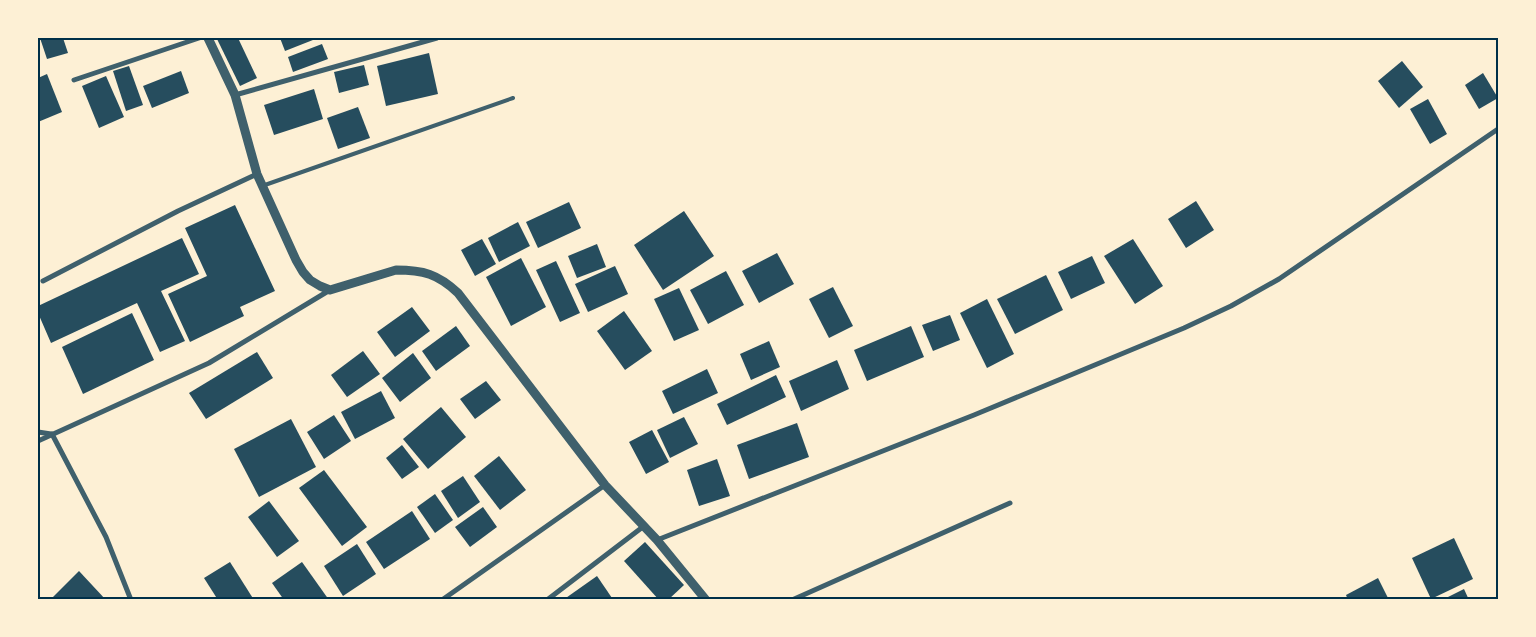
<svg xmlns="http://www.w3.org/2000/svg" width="1536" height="637" viewBox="0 0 1536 637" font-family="Jost,sans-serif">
<rect width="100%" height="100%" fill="#fdf0d5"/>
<g fill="#264d5e">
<polygon points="40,38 63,38 68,53 47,59"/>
<polygon points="220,38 238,38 257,78 240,86 217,39"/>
<polygon points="280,38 318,38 285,51"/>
<polygon points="322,44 328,59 293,72 288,57"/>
<polygon points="429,53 438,94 386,106 377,66"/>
<polygon points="1402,61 1423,87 1399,108 1378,81"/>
<polygon points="364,65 369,85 339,93 334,72"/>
<polygon points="129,66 143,105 126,111 113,71"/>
<polygon points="181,71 189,93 152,108 143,86"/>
<polygon points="1483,73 1498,98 1479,109 1465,85"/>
<polygon points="47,74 62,112 38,122 38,78"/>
<polygon points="106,76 124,117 99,128 82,86"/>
<polygon points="314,89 323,119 274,135 264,105"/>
<polygon points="1428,99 1447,134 1430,144 1410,109"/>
<polygon points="358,107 370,138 338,149 327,118"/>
<polygon points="1196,201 1214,230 1186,248 1168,219"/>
<polygon points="569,202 581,228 538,248 526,222"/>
<polygon points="235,205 275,291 240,307 244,316 190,342 168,294 207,276 185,228"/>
<polygon points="684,211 714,256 663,290 634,245"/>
<polygon points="518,222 530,246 499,262 488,238"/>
<polygon points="182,238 199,274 161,291 185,341 160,352 137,303 51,343 38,313 38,306"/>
<polygon points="482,239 496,264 475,276 461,250"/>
<polygon points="1133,239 1163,286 1135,304 1104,256"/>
<polygon points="597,244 606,267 577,278 568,256"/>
<polygon points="777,253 794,284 759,303 742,271"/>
<polygon points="1092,256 1105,283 1071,299 1058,272"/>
<polygon points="521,258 546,307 511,326 486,277"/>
<polygon points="556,261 580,313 560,322 536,270"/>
<polygon points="615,266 628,294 588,312 575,284"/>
<polygon points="726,271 744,305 708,324 690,290"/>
<polygon points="1046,275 1063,310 1015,334 997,299"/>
<polygon points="833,287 853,326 829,338 809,299"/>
<polygon points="679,288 699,330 674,341 654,299"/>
<polygon points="987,299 1014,354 987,368 960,313"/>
<polygon points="412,307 430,331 395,357 377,332"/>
<polygon points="624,311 652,351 625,370 597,331"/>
<polygon points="132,313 154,360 83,394 62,347"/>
<polygon points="950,315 960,340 933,351 922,325"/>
<polygon points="456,326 470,346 436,371 422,351"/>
<polygon points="911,326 924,357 867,381 854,350"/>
<polygon points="769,341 780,367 751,380 740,354"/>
<polygon points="363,351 380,374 347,397 331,375"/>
<polygon points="257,352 273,378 206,419 189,393"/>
<polygon points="413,353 431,378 400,402 382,378"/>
<polygon points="837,360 849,389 801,411 789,381"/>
<polygon points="707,369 718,393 673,414 662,391"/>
<polygon points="776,375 786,397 727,425 717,404"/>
<polygon points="486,381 501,400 475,419 460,399"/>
<polygon points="381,391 395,418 355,439 341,412"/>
<polygon points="441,407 466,437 428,469 403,439"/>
<polygon points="334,415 351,441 324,459 307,432"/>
<polygon points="684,417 698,444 670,458 657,430"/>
<polygon points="291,419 316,467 259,497 234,449"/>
<polygon points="797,423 809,457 749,479 737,445"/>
<polygon points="652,430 669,462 646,474 629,442"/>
<polygon points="402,445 419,467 402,479 386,458"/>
<polygon points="499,456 526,490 500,510 474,476"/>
<polygon points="717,459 730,496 699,506 687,470"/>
<polygon points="324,470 367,527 342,546 299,488"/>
<polygon points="463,476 480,502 458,518 441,491"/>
<polygon points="435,494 453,520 435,533 417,507"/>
<polygon points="269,501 299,541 277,557 248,517"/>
<polygon points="483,507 497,527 470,547 455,527"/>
<polygon points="412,511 430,539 384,569 366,542"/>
<polygon points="1454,538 1473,579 1431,599 1412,558"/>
<polygon points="645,542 684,585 668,600 659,600 624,561"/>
<polygon points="357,544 376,574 343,596 324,566"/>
<polygon points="230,562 254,600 218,600 204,578"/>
<polygon points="302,562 329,600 284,600 272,583"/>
<polygon points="79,571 106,600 50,600"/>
<polygon points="597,576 612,598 563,600"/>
<polygon points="1378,578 1389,600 1348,600 1346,595"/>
<polygon points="1464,589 1469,600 1442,600"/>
</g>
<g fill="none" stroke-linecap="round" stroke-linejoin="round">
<polyline stroke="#3f606c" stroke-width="4" points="262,186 513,98"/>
<g stroke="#3f606c" stroke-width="5">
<polyline points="74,80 199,38"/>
<polyline points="235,95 437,38"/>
<polyline points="43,281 178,211 257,174"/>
<polyline points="38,432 51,434"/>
<polyline points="52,434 106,537 131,600"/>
<polyline points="38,441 209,363 330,290"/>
<polyline points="657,540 974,415 1184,328 1231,306 1279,279 1498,129"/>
<polyline points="442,600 605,485"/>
<polyline points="547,600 644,526"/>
<polyline points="792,600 1010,503"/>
</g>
<path stroke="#3f606c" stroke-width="9" d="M208 38 235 95 257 174 296 260 303 272 310 280 320 286 330 290 396 270C423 270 438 274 458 293L605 485 657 540 706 600"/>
</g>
<rect width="1536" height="637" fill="none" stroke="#fdf0d5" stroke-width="78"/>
<rect x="39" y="39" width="1458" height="559" fill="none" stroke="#003049" stroke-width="2"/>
</svg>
